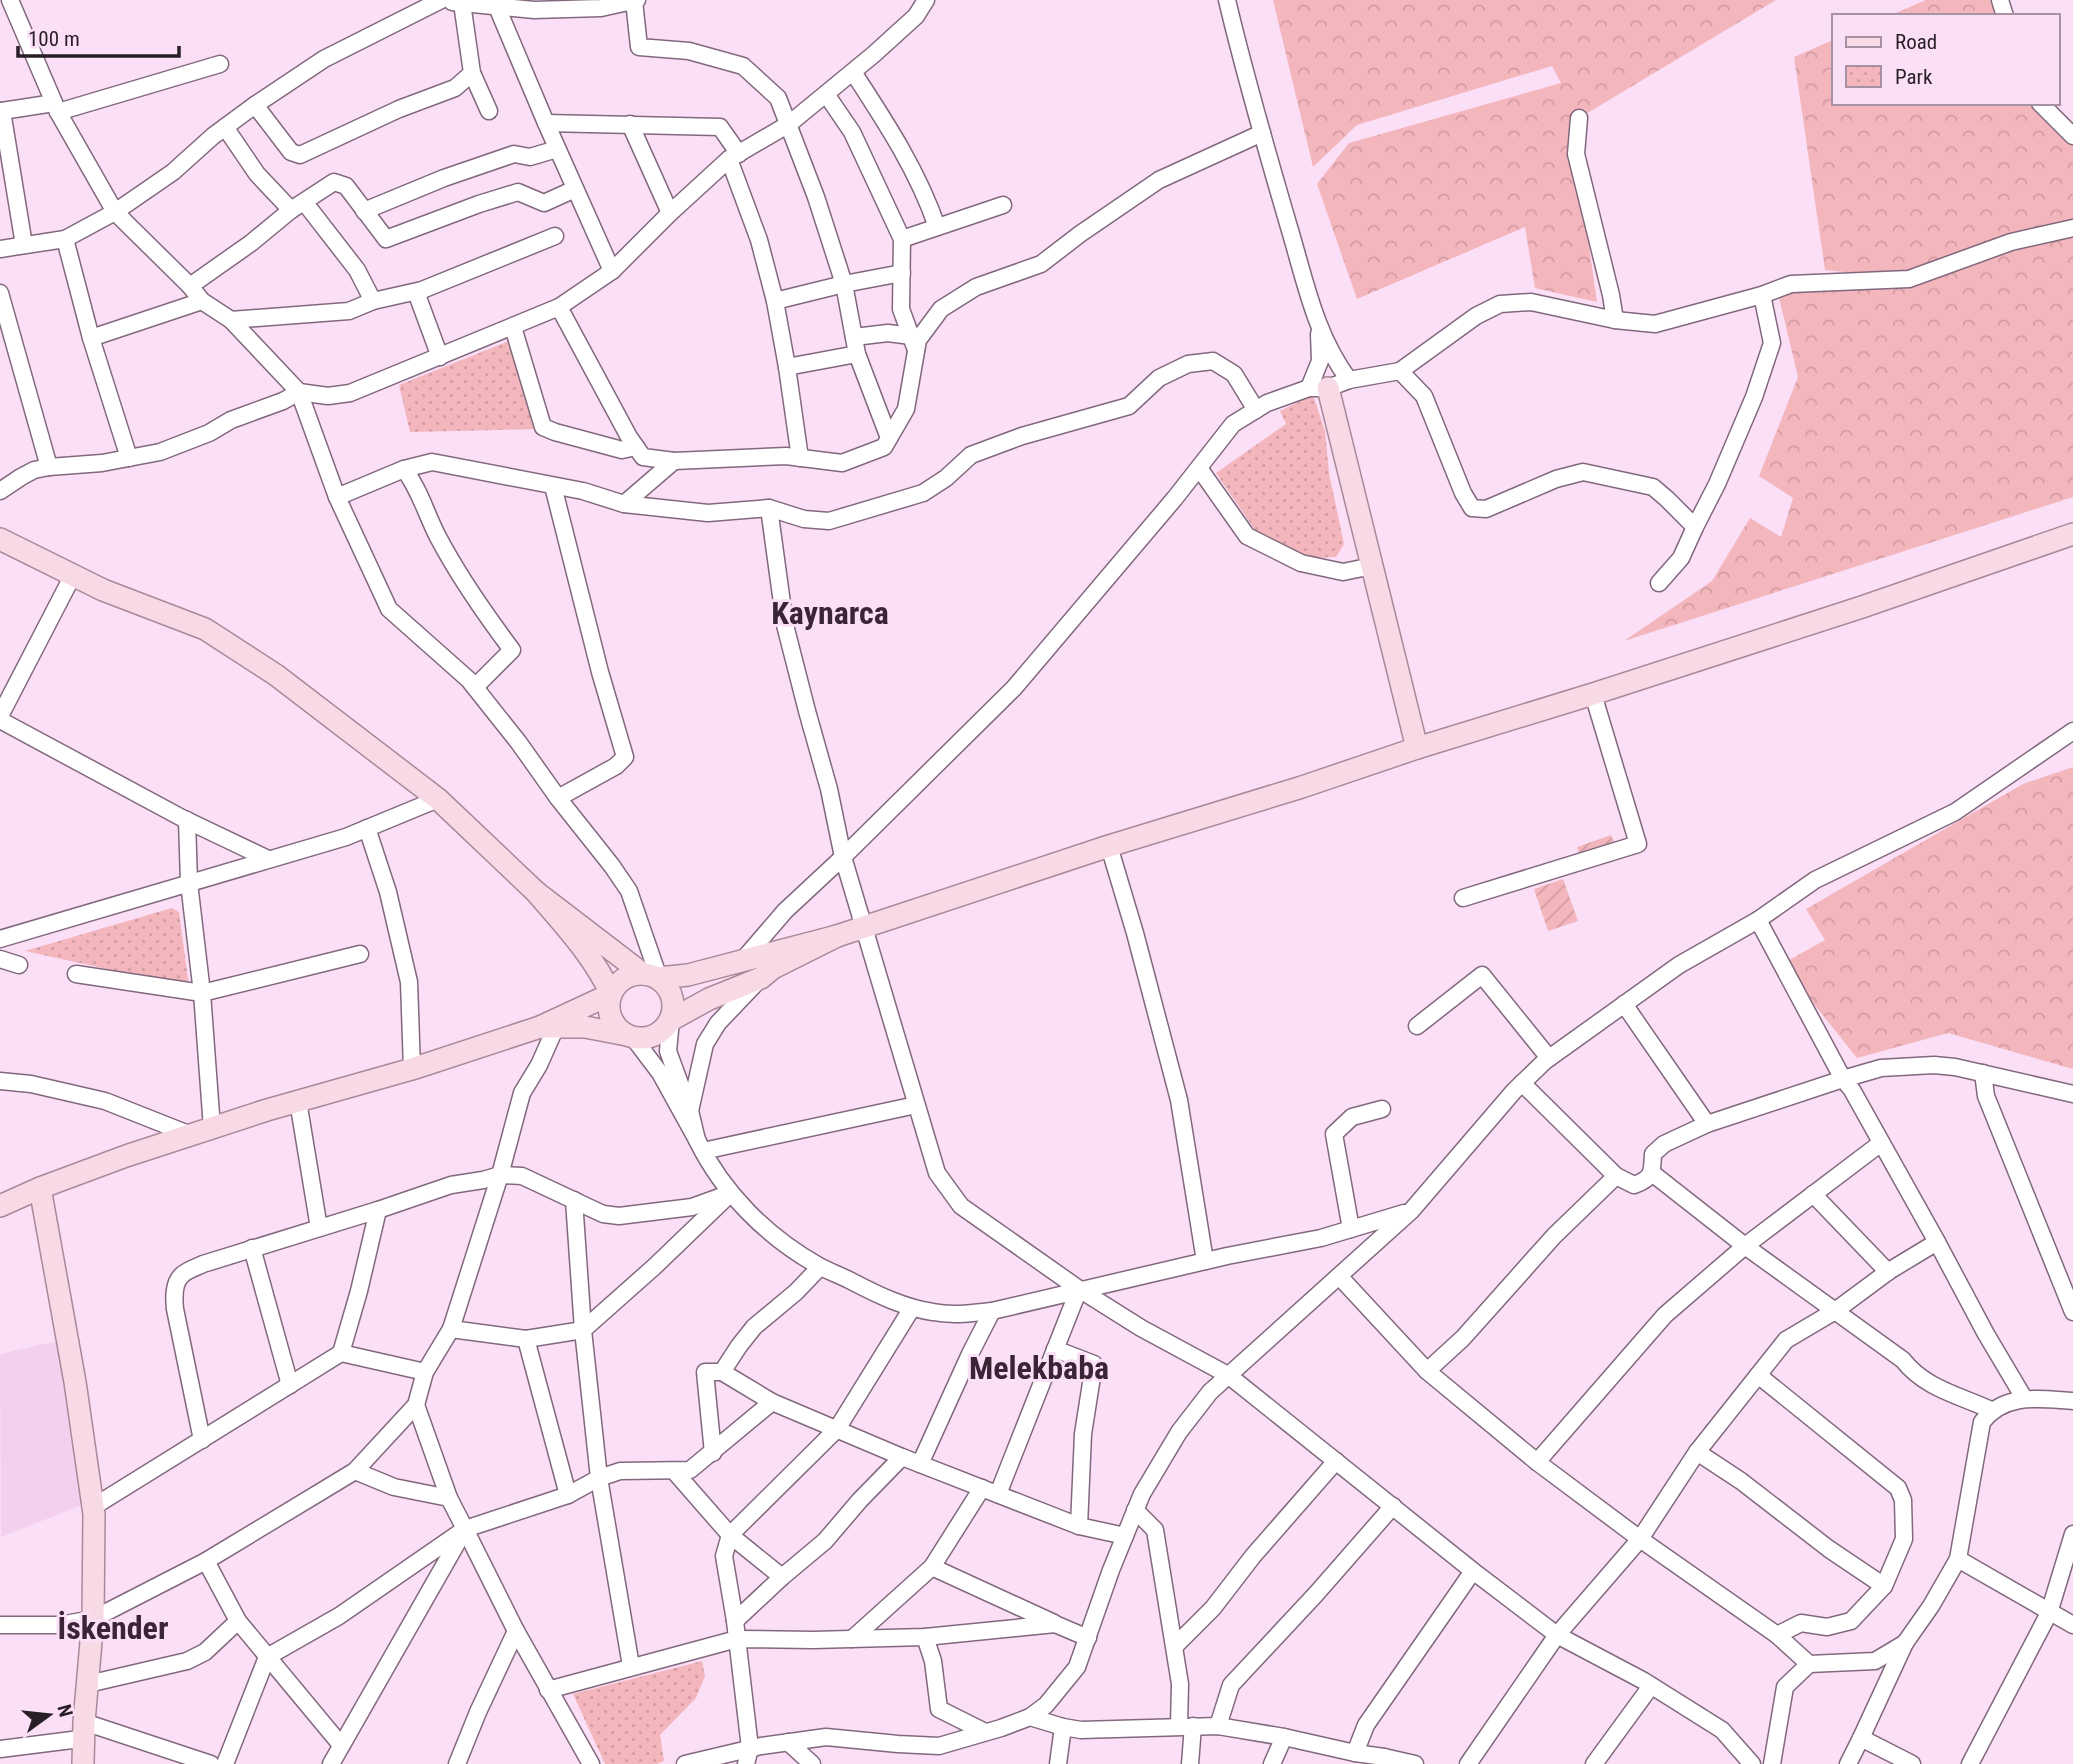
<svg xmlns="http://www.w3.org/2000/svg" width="2073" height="1764" viewBox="0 0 2073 1764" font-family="'Roboto Condensed',sans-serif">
<defs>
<pattern id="forest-crowns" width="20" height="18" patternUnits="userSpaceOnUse" patternTransform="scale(1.75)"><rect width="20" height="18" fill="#f4b6bd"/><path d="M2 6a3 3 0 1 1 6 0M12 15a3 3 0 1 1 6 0" fill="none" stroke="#d19ca2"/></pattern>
<pattern id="park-dots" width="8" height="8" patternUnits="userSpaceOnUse" patternTransform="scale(1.75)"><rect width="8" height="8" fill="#f4b6bd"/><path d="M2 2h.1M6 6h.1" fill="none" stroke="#d19ca2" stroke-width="1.8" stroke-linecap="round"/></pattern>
<pattern id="garden-furrows" width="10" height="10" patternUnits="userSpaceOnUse" patternTransform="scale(1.75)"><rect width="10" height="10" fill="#f4b6bd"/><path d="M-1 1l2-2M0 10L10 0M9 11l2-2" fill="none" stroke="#d19ca2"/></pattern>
</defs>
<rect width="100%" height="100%" fill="#fbdff7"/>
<polygon fill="#f3d1ee" points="58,1341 82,1505 1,1537 0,1354"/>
<g fill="url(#forest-crowns)">
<polygon points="1273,0 1776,0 1579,118 1576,155 1597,302 1535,288 1525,227 1357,299 1317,184 1349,143 1561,83 1552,66 1357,125 1313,167"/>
<polygon points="1926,0 2002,0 2008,16 1889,16"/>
<polygon points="1833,40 1833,103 2040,103 2073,136 2073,497 1624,641 1712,581 1750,518 1781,537 1793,498 1759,476 1798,377 1777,289 1902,278 1825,270 1794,57"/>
<polygon points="2073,767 2073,1069 1948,1033 1857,1058 1782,964 1825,940 1806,909 2023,784"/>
</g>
<g fill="url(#park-dots)">
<polygon points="509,341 537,429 410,432 399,385"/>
<polygon points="1313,395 1325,431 1329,473 1344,544 1336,557 1311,558 1257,533 1216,473 1286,424 1280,411"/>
<polygon points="172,908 179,912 189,987 25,951"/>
<polygon points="702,1661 705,1676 696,1698 660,1735 664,1761 657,1764 605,1764 573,1694"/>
</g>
<g fill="url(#garden-furrows)">
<polygon points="1611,835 1615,844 1580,856 1577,847"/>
<polygon points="1563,879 1578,921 1548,931 1534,889"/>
</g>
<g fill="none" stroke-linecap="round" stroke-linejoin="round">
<g stroke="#81687e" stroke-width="19">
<g id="minor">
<polyline points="10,0 58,112 115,212 173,172 213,136 255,105 291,152 300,155 399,109 455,88 472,73 462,3"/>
<path d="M1227 0C1245 76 1267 152 1289 227 1305 280 1315 335 1349 380"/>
<polyline points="2000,0 2005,16"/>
<polyline points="634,1 639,47 689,51 743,66 778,98 816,197 844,284 857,354 889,438"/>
<polyline points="452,2 534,10 601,8 637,0"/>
<polyline points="497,7 546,123 612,271"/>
<path d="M853 72C885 121 918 171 937 227"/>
<polyline points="472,73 489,111"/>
<polyline points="826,94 852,132 902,239 901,309 916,350"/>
<polyline points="2040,103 2073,136"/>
<polyline points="255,105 324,59 441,0"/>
<polyline points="0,111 2,111 24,245"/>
<polyline points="2,111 54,103"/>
<polyline points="58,112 220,64"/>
<polyline points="1579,118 1576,154 1611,295 1615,320"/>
<polyline points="546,123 720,127 739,154"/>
<polyline points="630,124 670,213"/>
<polyline points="225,127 257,174 291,210"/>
<polyline points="729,159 759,240 775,301 787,367"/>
<polyline points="305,203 357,270 373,301 422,290 555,236"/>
<polyline points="364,211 444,178 514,154 530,157 557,149"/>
<polyline points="65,239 91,338 129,458"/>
<polyline points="902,239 1003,205"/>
<polyline points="0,249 65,239 115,212 190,286 202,301 231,320 299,392 337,497 389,609 469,680 519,743 558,798 612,866 629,891 659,978"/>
<polyline points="190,286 251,243 291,210 334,182 346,186 386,239 479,204 518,192 544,203 575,189"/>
<polyline points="416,292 440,357"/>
<polyline points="0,293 49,467"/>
<polyline points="775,301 844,284 902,273"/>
<polyline points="559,307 629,437 643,457 674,461 786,456 842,463 884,447 906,409 918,340 941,309 976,287 1041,264 1080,234 1159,180 1262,133"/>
<polyline points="231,320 349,311 373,301"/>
<polyline points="513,327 543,427 555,432 622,450 636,447"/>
<polyline points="854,337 888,333 911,336"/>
<polyline points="91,338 202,301"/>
<polyline points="1400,371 1424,396 1463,493 1472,508 1486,509 1556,479 1583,472 1653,487 1667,499 1695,527"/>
<polyline points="1309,388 1320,361 1319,334"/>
<polyline points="800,458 787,367 857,354"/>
<polyline points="1199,468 1247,536 1301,563 1343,572 1372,566"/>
<path d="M404 469C420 490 426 514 438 537 459 577 485 614 512 650L475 687"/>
<polyline points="553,486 600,672 625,757 616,766 558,798"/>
<polyline points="0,491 21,477 34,470 49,467 102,463 160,452 209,433 231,420 283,401 299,392 328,396 350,393 559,307 612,271 670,213 729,159 789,124 873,55 916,16 926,0"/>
<polyline points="337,497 404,469 432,462 583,491 624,504 674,461"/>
<polyline points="624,504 708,513 769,508 804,519 829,521 923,493 946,478 971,455 1022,436 1129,406 1159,378 1188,364 1213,361 1234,374 1256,410"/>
<polyline points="769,508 785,625 807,711 829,789 843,857 937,1173 961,1206 1079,1289 1141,1328 1228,1375 1473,1571 1557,1635 1644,1681 1722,1730 1752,1764"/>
<polyline points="1659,583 1681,558 1695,527 1717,484 1754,397 1772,343 1762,295"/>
<polyline points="0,716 73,575"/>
<polyline points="0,720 182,818 268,859"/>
<polyline points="187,820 189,883 202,993 212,1128"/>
<polyline points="367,828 388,892 409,982 412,1069"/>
<polyline points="1109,846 1135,933 1179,1100 1205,1261"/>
<polyline points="1463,898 1638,844 1593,694"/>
<polyline points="1758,920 1843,1079 1881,1068 1934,1065 1955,1067 2073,1094"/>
<polyline points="0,939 346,837 438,799"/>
<polyline points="0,959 19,965"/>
<polyline points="742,961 785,911 843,857 1014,688 1175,498 1233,424 1267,403 1309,388 1328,388 1349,380 1400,371 1476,316 1500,304 1531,302 1615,320 1655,324 1762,295 1791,284 1909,279 2011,242 2073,228"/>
<polyline points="76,974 202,993 360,954"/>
<polyline points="1624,1004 1707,1124"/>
<polyline points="1417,1026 1482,975 1549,1058"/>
<polyline points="555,1029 539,1065 522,1093 500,1175 451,1329 526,1339 583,1330 574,1200"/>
<polyline points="632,1036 660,1073 697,1140 690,1111 668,1051 671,1020"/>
<polyline points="1983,1073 1986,1096 2073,1312"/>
<polyline points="0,1081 31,1084 105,1101 191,1135"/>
<polyline points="1522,1083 1616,1176"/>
<polyline points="298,1101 319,1228"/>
<polyline points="690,1111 705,1044 718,1023 758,981"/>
<path d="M697 1140C723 1193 767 1237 819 1266 830 1272 842 1276 853 1282 878 1295 905 1308 933 1312 953 1316 973 1313 992 1311L1227 1256 1321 1238 1404 1213"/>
<polyline points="703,1151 916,1105"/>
<path d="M1652 1173 1745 1246 1903 1360C1924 1388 1961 1396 1991 1410"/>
<polyline points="1813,1194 1888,1272"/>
<polyline points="1351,1229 1334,1134 1352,1117 1382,1109"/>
<polyline points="252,1248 290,1385"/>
<path d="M1339 1276 1427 1371 1537 1462 1640 1539 1777 1635 1809 1664 1875 1661 1905 1643 1931 1606 1958 1559 1982 1422C2005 1392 2040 1399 2073 1401"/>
<polyline points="526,1339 568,1495"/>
<polyline points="1055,1349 1094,1364 1083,1434 1079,1526"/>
<polyline points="341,1353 359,1291 378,1210 451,1185 483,1180 500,1175 522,1176 603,1214 619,1216 692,1207 725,1195"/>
<path d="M1427 1371 1463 1338 1554 1236 1616 1176 1634 1185C1653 1178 1652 1173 1653 1154L1664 1144 1707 1124 1843 1079 1852 1090 1937 1242"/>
<polyline points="1758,1375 1898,1488 1903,1500 1904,1539 1884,1586 1851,1621 1827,1627 1801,1623 1777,1635"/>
<polyline points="772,1402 722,1372 739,1346 754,1327 796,1292 820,1267"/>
<polyline points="416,1405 449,1498"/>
<path d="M202 1440 175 1309C174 1299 173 1283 182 1275 187 1270 197 1267 203 1264L378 1210"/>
<polyline points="1697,1452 1741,1481 1829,1549 1884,1586"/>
<polyline points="713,1453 705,1372 722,1372"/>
<polyline points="1537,1462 1665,1315 1745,1246 1881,1143"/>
<polyline points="920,1464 970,1354 992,1311"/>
<polyline points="674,1471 730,1535 782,1577 825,1541 860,1500 902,1457"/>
<polyline points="998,1494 1079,1289"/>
<polyline points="93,1507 341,1353 425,1372"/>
<polyline points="1135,1510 1155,1530 1180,1684 1179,1726"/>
<polyline points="465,1529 516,1631 591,1764"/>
<polyline points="1958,1559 2073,1625"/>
<polyline points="206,1561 238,1621 341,1745"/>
<polyline points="932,1567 1054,1623"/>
<polyline points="735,1621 782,1577"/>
<polyline points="0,1625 59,1625 93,1619 206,1561 355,1471 416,1405 425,1372 451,1329"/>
<polyline points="925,1637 933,1661 939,1709 985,1732"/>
<polyline points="852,1639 932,1567 982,1488"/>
<polyline points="1175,1646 1213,1608 1253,1556 1336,1461"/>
<polyline points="631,1666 599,1478 583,1330 654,1267 731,1193"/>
<polyline points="88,1684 187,1661 205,1652 238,1621"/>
<polyline points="548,1690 737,1639 813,1640 925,1637 1055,1624 1088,1638"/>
<polyline points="1030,1717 1063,1727 1081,1730 1218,1726 1284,1737 1355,1753 1384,1757"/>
<polyline points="84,1722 211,1764"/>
<polyline points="1218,1726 1231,1685 1316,1594 1393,1506"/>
<polyline points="1861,1738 1905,1643"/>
<polyline points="788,1742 812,1764"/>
<polyline points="0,1749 80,1739"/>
<polyline points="1355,1753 1366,1725 1473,1571"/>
<polyline points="225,1764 267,1657 339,1616 465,1529 449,1498 394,1487 355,1471"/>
<polyline points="331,1764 465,1529 568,1495 599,1478 620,1471 690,1470 772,1402 902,1457 1079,1526 1125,1536"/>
<polyline points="457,1764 478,1712 516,1631"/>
<polyline points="685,1764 761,1746 826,1737 898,1744 939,1746 1001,1728 1030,1717 1046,1705 1077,1667 1111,1570 1142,1494 1179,1432 1210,1392 1411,1211 1514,1091 1545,1061 1679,965 1758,920 1815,880 1955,812 2073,731"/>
<polyline points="746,1764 750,1748 735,1621 724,1556 730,1535 837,1429 912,1308"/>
<polyline points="1058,1764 1063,1727"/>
<polyline points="1190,1764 1193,1726"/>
<polyline points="1272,1764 1284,1737"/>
<polyline points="1382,1764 1384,1757 1415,1764"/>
<polyline points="1468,1764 1557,1635 1640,1539 1697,1452 1786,1340 1835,1311 1889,1271 1937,1242 1986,1334 2024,1398"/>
<polyline points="1594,1764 1651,1686"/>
<polyline points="1772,1764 1785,1687 1809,1664"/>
<polyline points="1848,1764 1861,1738 1912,1764"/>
<polyline points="1970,1764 2049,1613 2073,1534"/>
</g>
</g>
<g stroke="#ab8898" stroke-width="24">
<g id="major">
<polyline points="1328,388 1417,748"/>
<polyline points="0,539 103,590 205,629 276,675 438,799 536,892"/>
<polyline points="837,936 1109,846 1302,787 1417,748 1593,694 1862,607 2073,534"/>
<circle cx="641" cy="1006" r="32"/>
<polyline points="659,978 688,975 837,936 773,968 761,978 709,999 671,1020"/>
<path d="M627 1035 585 1027H540L611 994C593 955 564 925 536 892L643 974"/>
<polyline points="40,1188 75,1382 94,1514 93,1619 84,1722 83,1764"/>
<polyline points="0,1206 40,1188 126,1156 267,1110 412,1069 540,1027"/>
</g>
</g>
<use href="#minor" stroke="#fff" stroke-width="16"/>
<use href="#major" stroke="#f7dae6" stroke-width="21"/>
</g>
<g text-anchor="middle" stroke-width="6" stroke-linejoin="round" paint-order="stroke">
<g font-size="32" font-weight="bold" fill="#3a2537" stroke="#fbdff7">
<text x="830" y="624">Kaynarca</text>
<text x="1039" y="1379">Melekbaba</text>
<text x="113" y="1639">İskender</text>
</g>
</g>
<rect x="1832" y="14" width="228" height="91" fill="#fbdff7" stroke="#a792a3" stroke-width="2"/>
<rect x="1846" y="37" width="35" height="10" fill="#f7dae6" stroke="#a792a3" stroke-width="2"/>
<text x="1895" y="49" font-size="21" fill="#281e26">Road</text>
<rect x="1846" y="66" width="35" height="21" fill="url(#park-dots)" stroke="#a792a3" stroke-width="2"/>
<text x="1895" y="84" font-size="21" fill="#281e26">Park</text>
<g transform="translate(49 1715) rotate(75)" stroke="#fbdff7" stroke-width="5" paint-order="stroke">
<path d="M0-5L12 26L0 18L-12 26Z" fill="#281e26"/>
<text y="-10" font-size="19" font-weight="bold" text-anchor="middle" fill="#281e26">N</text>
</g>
<path d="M18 46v10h161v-10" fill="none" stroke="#281e26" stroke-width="3.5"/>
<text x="28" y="46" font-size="21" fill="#281e26" stroke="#fbdff7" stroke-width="5" paint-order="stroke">100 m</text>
</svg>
